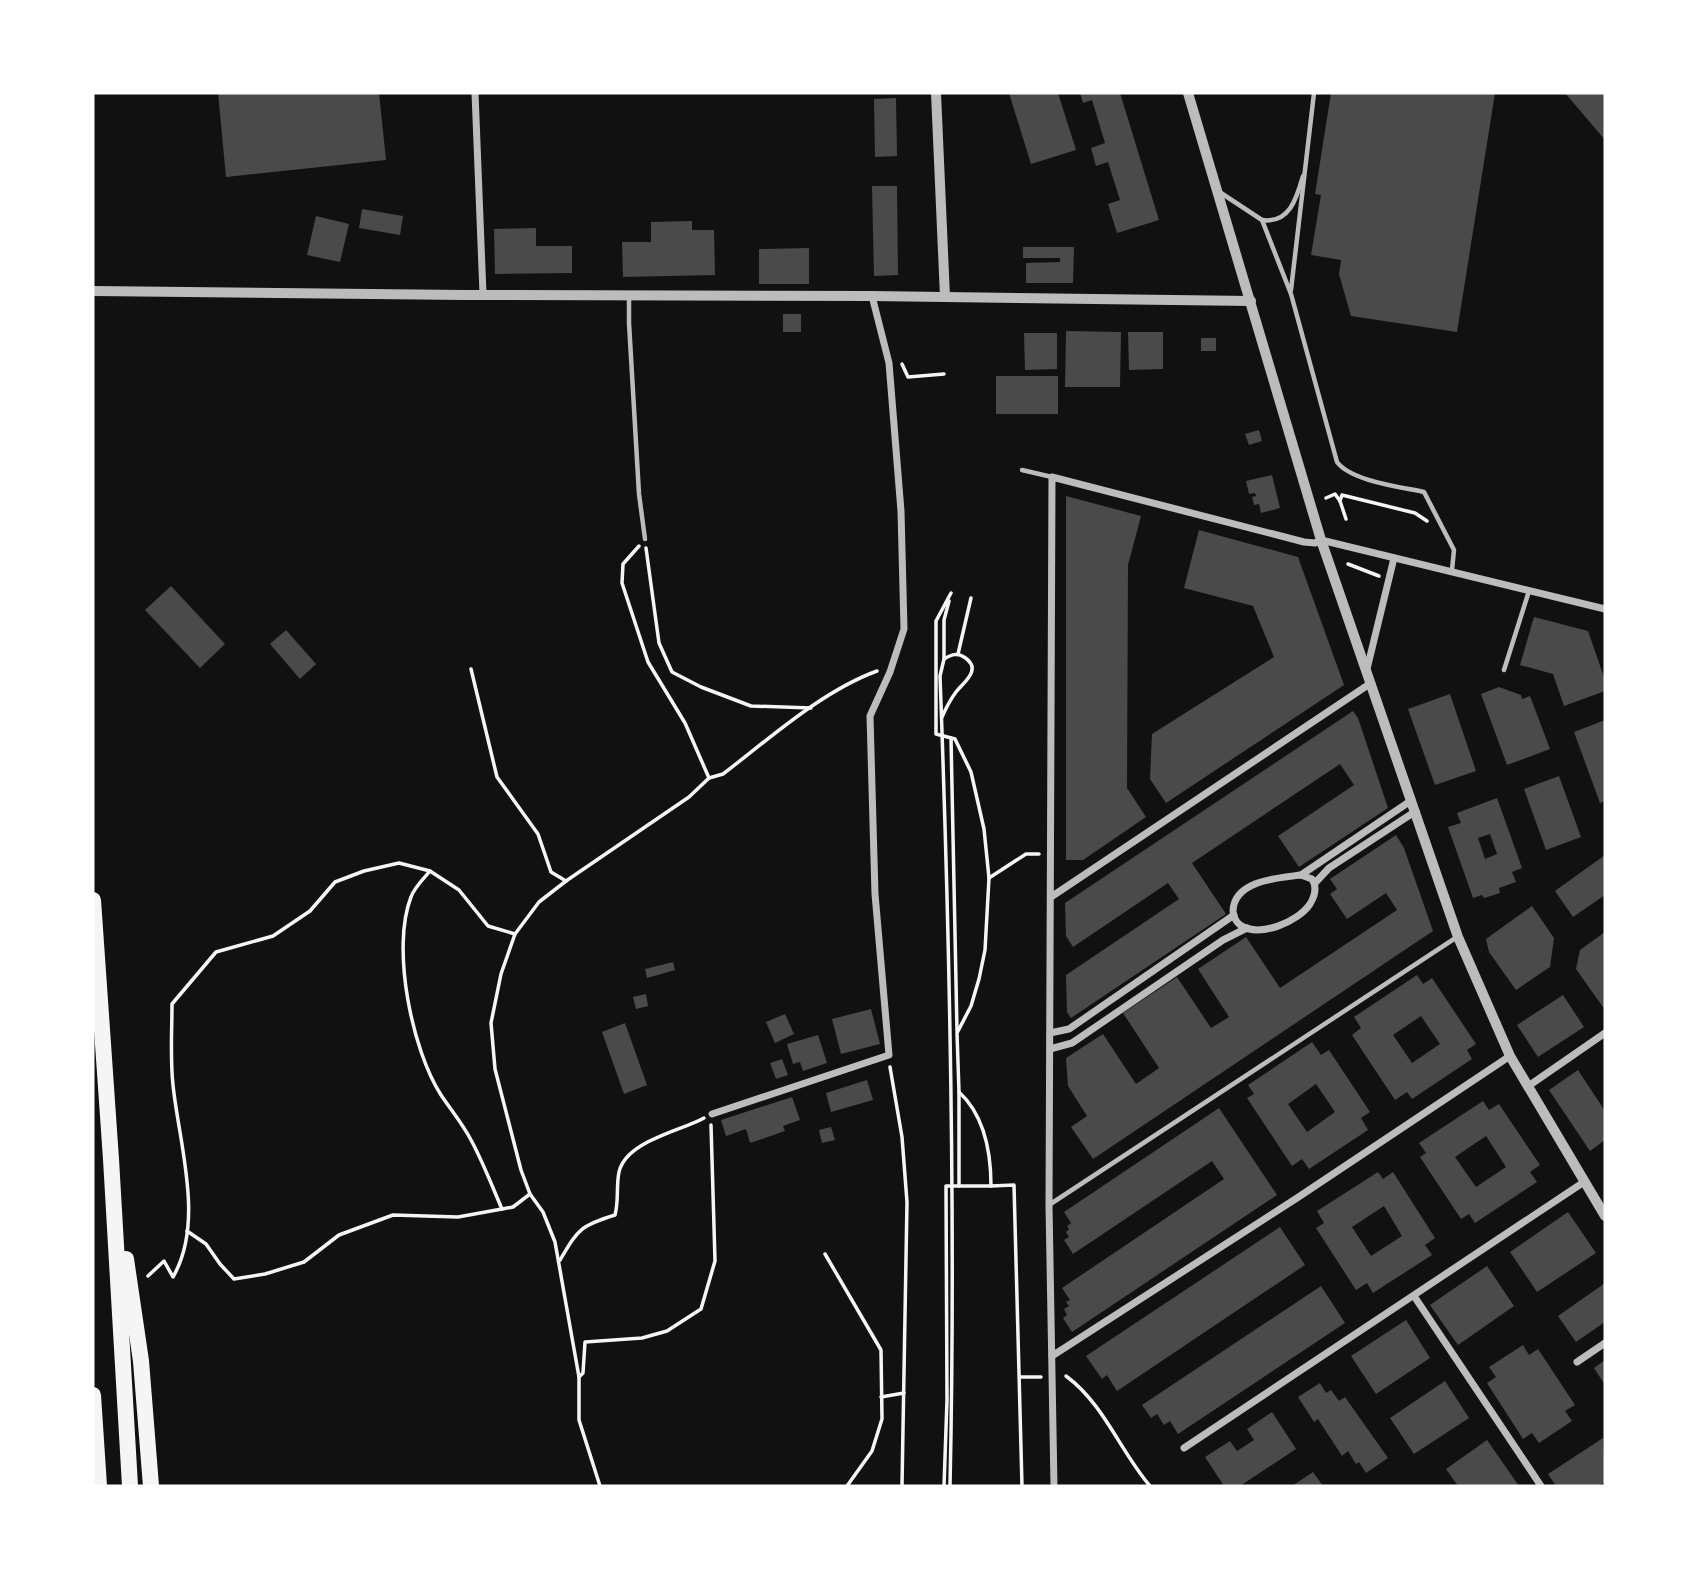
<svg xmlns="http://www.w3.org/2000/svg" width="1698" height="1579" viewBox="0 0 1698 1579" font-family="Inter,sans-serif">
<rect width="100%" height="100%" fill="#111"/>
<g fill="#4a4a4a" fill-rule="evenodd">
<polygon points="218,93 379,93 386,160 226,177"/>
<polygon points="1009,93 1058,93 1076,150 1031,164"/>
<polygon points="1080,93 1120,93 1159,220 1117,233 1108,204 1120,200 1108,162 1096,166 1091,148 1105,143 1092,100 1083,103"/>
<polygon points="1331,93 1495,93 1457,332 1351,316 1339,274 1341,260 1311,255 1321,195 1315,194"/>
<polygon points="1565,93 1605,93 1605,140 1577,107"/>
<polygon points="896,98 897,156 875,157 874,99"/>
<polygon points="872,186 897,186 898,275 874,276"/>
<polygon points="362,209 403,216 400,235 359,228"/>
<polygon points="316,216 349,224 340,262 307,255"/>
<polygon points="692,221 692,230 714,230 715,275 623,277 622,242 651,242 651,222"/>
<polygon points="536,228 536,246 572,246 572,273 495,274 494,229"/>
<polygon points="1023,247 1074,247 1073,283 1026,283 1026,263 1060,262 1060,258 1023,258"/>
<polygon points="809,248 809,284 759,284 759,249"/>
<rect x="783" y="314" width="18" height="18"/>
<polygon points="1066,331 1121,332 1120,387 1065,387"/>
<polygon points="1128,332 1163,332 1163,369 1129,370"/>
<polygon points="1024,333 1057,333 1057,369 1025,370"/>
<rect x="1201" y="338" width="15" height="13"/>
<rect x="996" y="376" width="62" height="38"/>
<polygon points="1259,430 1262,441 1249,445 1245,434"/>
<polygon points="1272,475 1280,508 1261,513 1259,504 1254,505 1252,497 1256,496 1255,493 1249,494 1246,481"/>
<polygon points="1066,496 1141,516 1128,565 1127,788 1146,817 1083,860 1066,860"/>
<polygon points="1199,530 1298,557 1344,685 1166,803 1150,779 1152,734 1274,657 1253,606 1184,588"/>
<polygon points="171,586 225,644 200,668 145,610"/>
<polygon points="1534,617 1588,631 1605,680 1605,691 1564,706 1553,674 1520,665"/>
<polygon points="286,630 316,664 300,679 270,644"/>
<polygon points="1499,687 1521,695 1522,699 1530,696 1550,749 1507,765 1481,694"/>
<polygon points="1450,694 1476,771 1435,785 1408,709"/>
<polygon points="1353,711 1358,718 1388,808 1299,867 1278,836 1354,785 1340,764 1192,863 1226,914 1071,1018 1067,1012 1066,975 1179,899 1168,883 1073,947 1066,936 1065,903"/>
<polygon points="1605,720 1605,801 1600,803 1574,732"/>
<polygon points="1559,776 1581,837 1546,850 1524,789"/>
<path d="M1497 798 1522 868 1512 872 1516 882 1499 888 1500 893 1484 898 1482 895 1473 898 1448 827 1461 823 1457 813ZM1490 834 1497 854 1485 859 1478 838Z"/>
<polygon points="1396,835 1404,848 1433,931 1093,1159 1071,1127 1087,1116 1068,1086 1066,1058 1103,1034 1136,1084 1159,1068 1123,1013 1177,977 1211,1028 1229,1017 1198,969 1246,937 1280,988 1397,910 1386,893 1347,919 1330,894 1337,889 1330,879"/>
<polygon points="1605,855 1605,895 1573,917 1555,891"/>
<polygon points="1532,906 1554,938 1550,967 1516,990 1489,952 1486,939"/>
<polygon points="1605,932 1605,1010 1576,969 1580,950"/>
<polygon points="673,962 675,970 647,978 645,969"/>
<path d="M1417 975 1423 984 1432 978 1476 1044 1467 1050 1472 1059 1412 1099 1407 1092 1395 1100 1352 1035 1361 1028 1354 1017ZM1421 1016 1440 1044 1412 1063 1393 1035Z"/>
<polygon points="646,994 648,1006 636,1009 633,997"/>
<polygon points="1563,995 1584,1027 1538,1057 1517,1025"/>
<polygon points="871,1009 880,1044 841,1054 832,1019"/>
<polygon points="785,1014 794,1034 775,1043 766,1022"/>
<polygon points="625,1023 647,1085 624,1094 602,1032"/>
<polygon points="818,1035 827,1063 803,1071 800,1062 793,1064 787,1044"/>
<path d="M1312 1042 1321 1055 1329 1050 1370 1112 1361 1118 1368 1130 1309 1169 1302 1159 1292 1166 1247 1098 1254 1094 1248 1085ZM1316 1084 1335 1112 1307 1132 1288 1104Z"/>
<polygon points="782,1059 788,1075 776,1079 770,1063"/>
<polygon points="1578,1070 1605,1111 1605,1140 1590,1151 1549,1090"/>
<polygon points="867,1080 873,1100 831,1112 826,1093"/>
<polygon points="792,1097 800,1120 783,1126 785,1131 750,1143 746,1129 726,1136 721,1120"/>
<path d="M1483 1101 1489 1110 1499 1104 1540 1165 1530 1172 1537 1182 1475 1223 1469 1214 1461 1219 1420 1157 1426 1153 1419 1143ZM1486 1136 1506 1167 1476 1187 1455 1157Z"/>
<polygon points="1219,1108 1277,1195 1072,1332 1063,1318 1067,1315 1064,1309 1069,1306 1066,1302 1070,1300 1062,1288 1224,1179 1212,1161 1073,1254 1064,1240 1069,1237 1066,1232 1069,1229 1067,1226 1071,1223 1064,1212"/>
<polygon points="831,1127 835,1140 822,1143 819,1130"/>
<path d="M1378 1172 1383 1179 1393 1172 1435 1238 1425 1245 1432 1255 1373 1293 1367 1283 1356 1290 1316 1228 1324 1223 1317 1211ZM1384 1206 1402 1236 1371 1256 1352 1227Z"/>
<polygon points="1568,1212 1596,1253 1537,1292 1510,1252"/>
<polygon points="1280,1227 1305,1265 1117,1391 1107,1375 1102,1379 1086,1356"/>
<polygon points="1487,1266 1514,1306 1458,1345 1430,1305"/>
<polygon points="1605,1283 1605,1322 1576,1342 1558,1316"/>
<polygon points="1321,1286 1345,1323 1178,1434 1170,1421 1164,1425 1157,1414 1151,1418 1142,1405"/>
<polygon points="1406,1320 1430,1358 1376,1394 1351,1356"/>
<polygon points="1523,1345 1529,1355 1538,1349 1575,1405 1565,1411 1572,1421 1539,1443 1532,1433 1523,1439 1487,1383 1496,1377 1489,1367"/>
<polygon points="1605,1360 1605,1385 1594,1368"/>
<polygon points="1445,1381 1469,1418 1414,1454 1390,1418"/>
<polygon points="1320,1383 1326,1393 1331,1390 1339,1401 1345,1397 1388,1458 1366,1473 1359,1462 1356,1464 1348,1451 1342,1456 1318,1419 1314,1422 1298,1397"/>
<polygon points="1272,1412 1296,1449 1240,1486 1224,1486 1205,1457 1230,1441 1237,1451 1254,1440 1247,1429"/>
<polygon points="1603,1438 1605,1482 1598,1486 1556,1486 1548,1474"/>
<polygon points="1487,1440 1519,1486 1458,1486 1446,1469"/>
<polygon points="1313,1472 1323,1486 1292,1486"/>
</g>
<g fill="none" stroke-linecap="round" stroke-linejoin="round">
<g stroke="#f5f5f5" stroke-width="3.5">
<polyline points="902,364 908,377 944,374"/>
<polyline points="1326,498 1335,494 1340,501 1346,519"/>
<polyline points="1340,501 1342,495 1415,513 1427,521"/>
<polyline points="646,548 659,643 672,672 701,687 751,706 811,708"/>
<polyline points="1348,564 1379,576"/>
<path d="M951 593 936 621V734L955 739 971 772 984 829 989 878 985 950 979 979 971 1006 957 1033 959 1092C985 1116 991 1152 991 1186L1014 1185 1022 1486"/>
<path d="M949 601 944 620V659L940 676C950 946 956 1216 950 1486"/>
<polyline points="958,654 971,598"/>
<polyline points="471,669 497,777 538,834 551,872 566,881"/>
<path d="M942 717C946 708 950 700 956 692 964 682 983 669 964 657 957 652 951 655 944 659"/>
<polyline points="951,738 957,1031"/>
<path d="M709 778 723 774C769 739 822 691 877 671"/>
<polyline points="989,878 1026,854 1039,854"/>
<polyline points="890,1067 902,1137 907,1202 902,1486"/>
<polyline points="959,1092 959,1186"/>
<polyline points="502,1209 513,1207 530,1194"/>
<path d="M187 1231 206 1244 220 1264 234 1279 265 1274 304 1262 339 1235 393 1215 458 1217 502 1209C492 1186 483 1162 471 1140 462 1123 451 1110 441 1095 412 1050 391 948 411 897 414 888 423 879 430 871"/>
<polyline points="825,1254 881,1350 882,1419 872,1451 847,1486"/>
<path d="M560 1260C578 1230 579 1226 615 1215 619 1200 616 1186 619 1172 626 1141 681 1131 704 1118"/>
<path d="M148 1276 164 1261 173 1277C205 1222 179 1144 173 1085 170 1058 172 1030 172 1004L216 952 273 936 310 911 335 882 364 871 399 863 430 871 459 890 488 926 515 934"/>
<path d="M1066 1376C1104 1404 1120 1451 1150 1486"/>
<polyline points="579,1377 583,1373 585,1342 642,1338 667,1331 701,1309 715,1261 711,1125"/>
<polyline points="1020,1377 1041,1377"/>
<polyline points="881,1397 904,1393"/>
<polyline points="600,1486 579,1420 579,1377 555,1242 543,1212 530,1194 521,1170 495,1069 491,1023 501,974 515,934 539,902 566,881 689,797 709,778 685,723 648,662 622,583 623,564 639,546"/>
<polyline points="944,1486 947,1400 946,1186 991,1186"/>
</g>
<g stroke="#bcbcbc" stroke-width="4.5">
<path d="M1221 193 1262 220 1291 294 1337 462C1351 481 1401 487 1424 492L1454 550 1452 570"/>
<path d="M1262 220C1290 224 1297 197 1303 176"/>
<polyline points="1291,290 1314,93"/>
<polyline points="629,295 629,323 639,494 645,539"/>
<polyline points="1022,470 1052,477"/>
<polyline points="1504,670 1529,591"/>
<polyline points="1049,1205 1457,937"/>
</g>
<g stroke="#bcbcbc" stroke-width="7">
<polyline points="475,93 483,294"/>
<polyline points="1367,669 1394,558"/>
<path d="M1301 875 1312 879C1317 887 1315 896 1310 904 1298 922 1260 938 1240 925 1236 922 1233 916 1233 911 1234 880 1279 878 1301 875Z"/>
<polyline points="1301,875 1412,800"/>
<polyline points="1315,883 1329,868 1416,811"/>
<polyline points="1051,897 1371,683"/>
<polyline points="1050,1033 1069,1029 1234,915"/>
<polyline points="1050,1049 1072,1043 1223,940 1247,928"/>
<polyline points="1527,1087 1605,1033"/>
<polyline points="712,1114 889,1055 875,894 870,716 890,672 904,629 901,511 889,363 872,296"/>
<polyline points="1414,1296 1541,1486"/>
<polyline points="1052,1356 1297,1198 1510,1056"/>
<polyline points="1577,1362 1605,1343"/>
<polyline points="1184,1448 1584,1182"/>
<polyline points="1054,1486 1049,1205 1052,477 1304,542 1315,543 1321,540 1605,609"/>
</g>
<g stroke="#bcbcbc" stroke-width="10">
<polyline points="936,93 945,297"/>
<polyline points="1188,93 1321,540 1458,937 1510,1056 1605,1216"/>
<polyline points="93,291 464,295 872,296 1251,301"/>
</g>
<g stroke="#f5f5f5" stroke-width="16">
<polyline points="93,900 111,1159 130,1486"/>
<polyline points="126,1259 141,1361 151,1486"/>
<polyline points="93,1395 99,1486"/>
</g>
</g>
<rect width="1698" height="1579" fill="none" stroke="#ffffff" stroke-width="189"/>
</svg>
